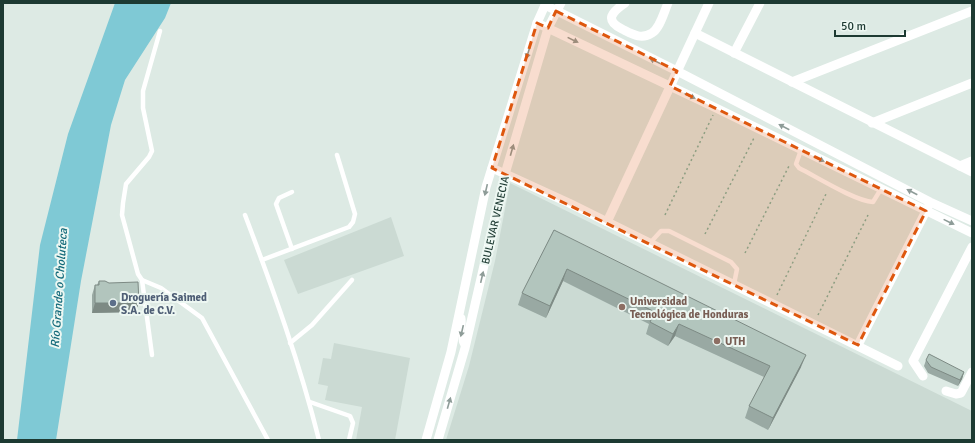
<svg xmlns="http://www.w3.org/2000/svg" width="975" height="443" viewBox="0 0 975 443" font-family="Signika,sans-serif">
<rect width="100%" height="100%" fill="#ddeae4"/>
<g fill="#cbdad3">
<polygon points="510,183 972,411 972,440 446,440 469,366 495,261"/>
<polygon points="391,217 404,256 298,294 284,260"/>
<polygon points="334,343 410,358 395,440 356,440 362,407 325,400 328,386 318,384 323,358 331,359"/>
</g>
<polygon fill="#7fc9d5" points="115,3 171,3 165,18 125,80 111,125 81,281 56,440 17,440 40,245 68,134"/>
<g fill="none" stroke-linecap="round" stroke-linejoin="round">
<g stroke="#7ab19f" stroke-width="1.5" stroke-dasharray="2 3" stroke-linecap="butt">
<polyline points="665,215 713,115"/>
<polyline points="705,234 754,138"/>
<polyline points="745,253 789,166"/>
<polyline points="777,295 826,194"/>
<polyline points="818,315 868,215"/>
</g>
<g stroke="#fff" stroke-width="4.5">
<polyline points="160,31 143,91 143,108 152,151 149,157 126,184 123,203 122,215 138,274 142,280 161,288 202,318 268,440"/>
<path d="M801 150 796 164 799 168C817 177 855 201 873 202L881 189"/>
<path d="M245 215C273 289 300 364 319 440"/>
<polyline points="650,243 661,231 669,231 731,262 737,269 734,284"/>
<polyline points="292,249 276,204 279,198 292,192"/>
<polyline points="262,260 349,227 353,222 355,214 337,155"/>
<polyline points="142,280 152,355"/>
<path d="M460 315 463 317C466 328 456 338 464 347"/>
<polyline points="290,343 312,325 352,280"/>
<polyline points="310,402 350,416 353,423 349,440"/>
</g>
<g stroke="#fff" stroke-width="9">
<path d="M625 3C612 12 604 20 622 29 632 34 641 40 652 33 660 28 664 12 668 3"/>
<polyline points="545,5 677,71 930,202 972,221"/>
<polyline points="537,23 716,108 972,233"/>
<polyline points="695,33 972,172"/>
<polyline points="734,53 760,3"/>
<polyline points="792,82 972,11"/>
<polyline points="872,123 972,83"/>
<polyline points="960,166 972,161"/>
<polyline points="492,168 569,203 898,366"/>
<polyline points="607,222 709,3"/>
<polyline points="858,345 928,207"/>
<polyline points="923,376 913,361 972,247"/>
<polyline points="946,391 956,394 961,393 972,372"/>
<polyline points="426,440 451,352 486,187 537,23 546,3"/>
<polyline points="438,440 465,348 505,174 548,28 561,3"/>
</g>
</g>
<g fill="#99a9a3">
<polygon points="554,230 801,367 768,430 745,418 749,406 764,377 675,336 668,346 646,334 649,324 563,281 546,318 518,305 522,293"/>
<polygon points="99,281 139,303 135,312 92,313 92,295 95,285 97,285"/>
<polygon points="926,360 964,372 962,379 958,386 928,373 924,366"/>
</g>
<g fill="#7d8a84">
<polygon points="567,269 563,281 546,318 550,306"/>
<polygon points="95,303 139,303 135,312 92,313"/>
<polygon points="679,324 675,336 668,346 673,334"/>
<polygon points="806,355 801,367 768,430 773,418"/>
<polygon points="964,372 962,379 958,386 960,380"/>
</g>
<g fill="#b2c5bd" stroke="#7d8a84">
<polygon points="554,230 806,355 773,418 749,406 770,366 679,324 673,334 650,322 655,312 567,269 550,306 522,293"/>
<polygon points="99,281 105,281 109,283 138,282 139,303 95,303 95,285 99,285"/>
<polygon points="929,354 964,372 960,380 931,367 926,360"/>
</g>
<defs><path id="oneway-solid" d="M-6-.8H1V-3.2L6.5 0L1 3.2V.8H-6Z"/></defs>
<g fill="#8e9c98">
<use href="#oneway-solid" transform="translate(573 40) rotate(26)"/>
<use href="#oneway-solid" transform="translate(528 53) rotate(107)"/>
<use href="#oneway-solid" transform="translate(655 61) rotate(-154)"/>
<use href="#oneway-solid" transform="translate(690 96) rotate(25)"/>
<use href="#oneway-solid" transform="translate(784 127) rotate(-153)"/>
<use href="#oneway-solid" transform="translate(512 150) rotate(-74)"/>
<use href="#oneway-solid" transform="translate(819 159) rotate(26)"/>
<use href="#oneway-solid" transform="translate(486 190) rotate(103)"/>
<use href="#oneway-solid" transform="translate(912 192) rotate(-153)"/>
<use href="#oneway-solid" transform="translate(949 222) rotate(26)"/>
<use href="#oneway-solid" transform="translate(482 277) rotate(-77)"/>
<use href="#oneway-solid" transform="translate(462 331) rotate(103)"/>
<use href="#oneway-solid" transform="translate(449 403) rotate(-74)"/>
</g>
<path fill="#de570e" fill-opacity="0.2" stroke="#de570e" stroke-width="3" stroke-dasharray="8 5" stroke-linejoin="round" d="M556 11 677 71 670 86 926 211 858 345 492 168 537 23 548 28Z"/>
<circle fill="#5c6f8a" stroke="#edf7f2" stroke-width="1.5" cx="113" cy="303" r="4"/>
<g fill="#8d6e63" stroke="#edf7f2" stroke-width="1.5">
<circle cx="622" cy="307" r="4"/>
<circle cx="717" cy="341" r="4"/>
</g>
<g text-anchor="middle" stroke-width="4" stroke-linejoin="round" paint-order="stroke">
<g font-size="11" fill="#1d3a32" stroke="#edf7f2">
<text transform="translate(495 220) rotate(-77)" y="4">BULEVAR VENECIA</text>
</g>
<g font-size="11" font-weight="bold" fill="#4e5e75" stroke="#edf7f2" text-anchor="start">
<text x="121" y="301">Droguería Saimed<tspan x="121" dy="13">S.A. de C.V.</tspan></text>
</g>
<g font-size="11" font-weight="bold" fill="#785e54" stroke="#edf7f2" text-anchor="start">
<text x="630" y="305">Universidad<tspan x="630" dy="13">Tecnológica de Honduras</tspan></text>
<text x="725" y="345">UTH</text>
</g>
<g font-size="12" font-style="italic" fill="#146a7a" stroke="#edf7f2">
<text transform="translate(59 288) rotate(-86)" y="4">Río Grande o Choluteca</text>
</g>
</g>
<rect width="975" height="443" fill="none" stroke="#1d3a32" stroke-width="8"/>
<path d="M835 30v6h70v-6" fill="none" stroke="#1d3a32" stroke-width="2"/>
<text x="841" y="30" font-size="12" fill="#1d3a32" stroke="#edf7f2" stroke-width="3" paint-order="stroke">50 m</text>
</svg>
